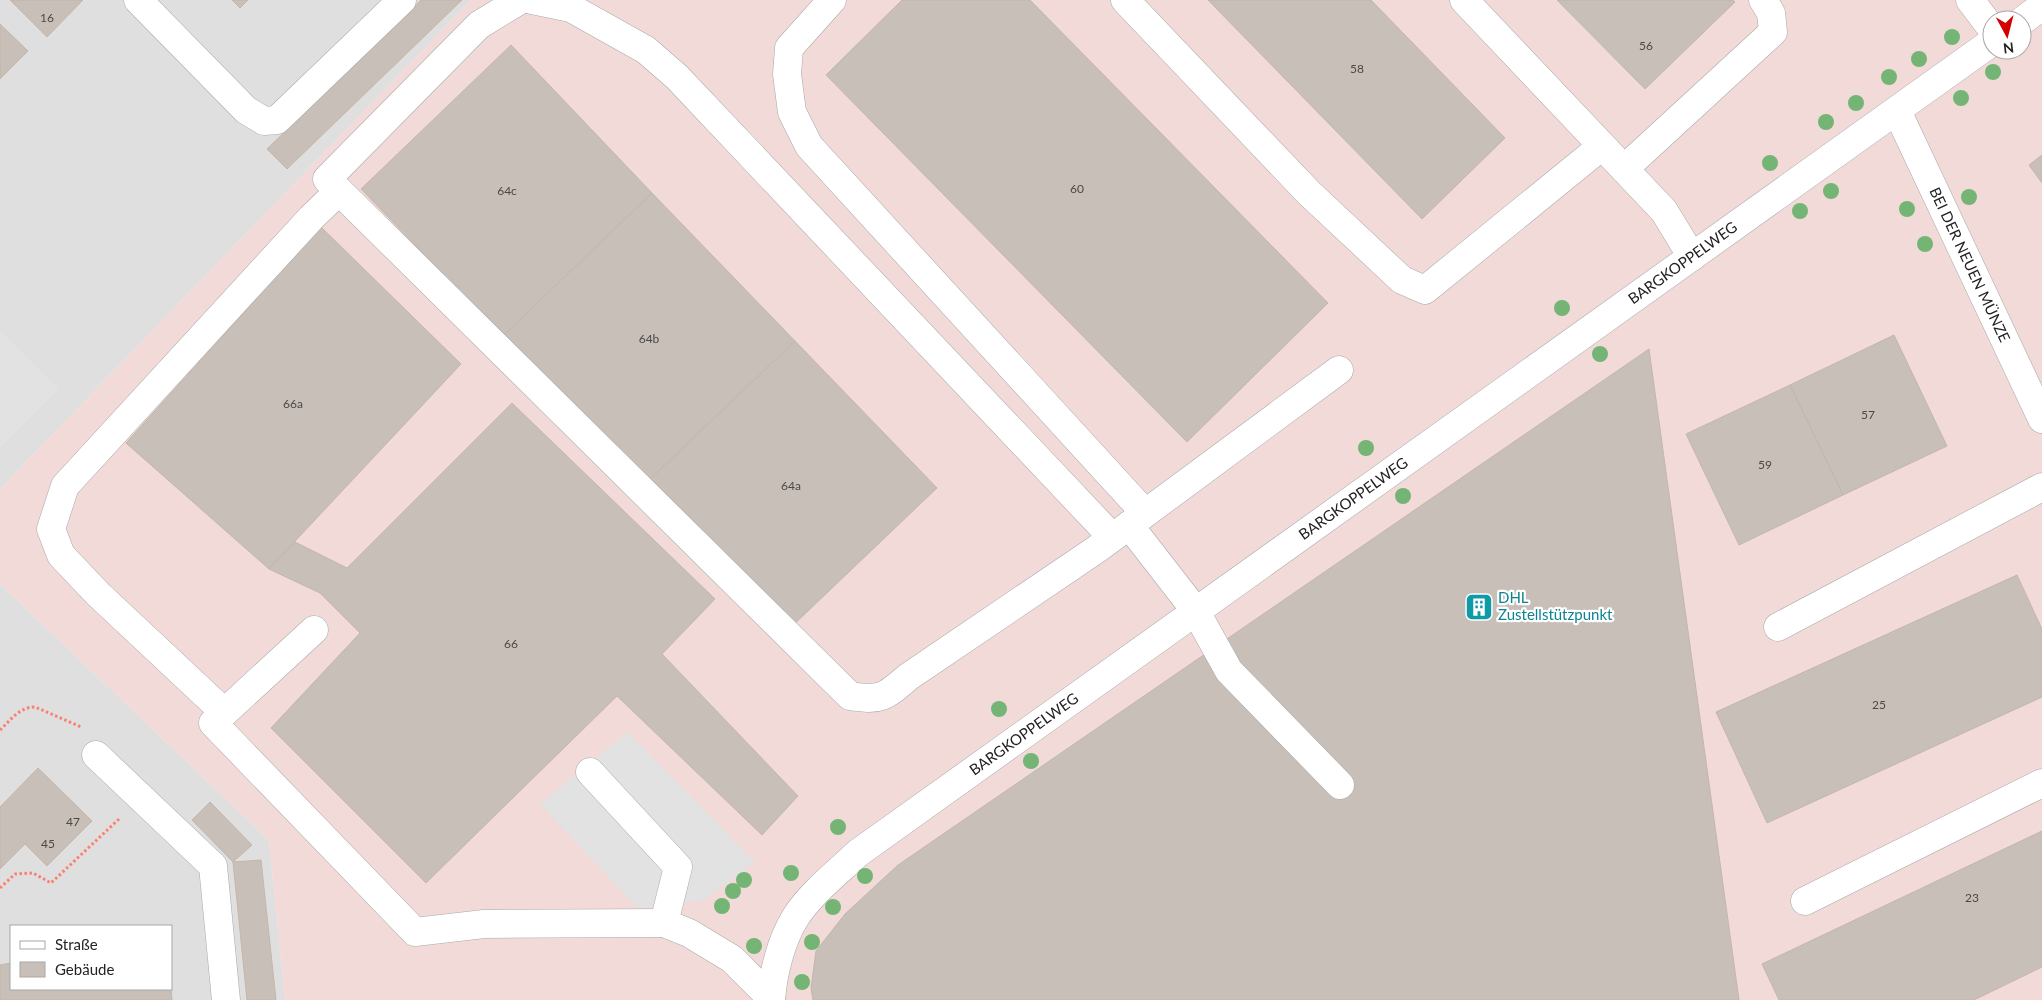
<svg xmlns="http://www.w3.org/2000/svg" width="2042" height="1000" viewBox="0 0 2042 1000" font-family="Lato,sans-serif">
<rect width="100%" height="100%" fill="#f2efe9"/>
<g fill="#e0dfdf" fill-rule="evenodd">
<polygon points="0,0 471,0 0,489"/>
<path d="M0 584 269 840 285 1000H0ZM11 926H171V989H11Z"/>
</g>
<path fill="#f2dad9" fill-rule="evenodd" d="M471 0H2042V1000H1739L1649 350 898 865 845 914 816 951 813 1000H285L269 840 0 584V489ZM1992 20H2022V50H1992Z"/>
<g fill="#e2e2e2">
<polygon points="0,330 59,389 0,448"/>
<polygon points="628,732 755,862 704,900 638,908 540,804"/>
</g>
<g fill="#c7bfb8" stroke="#c4b6ab">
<polygon points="10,0 83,0 47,37"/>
<polygon points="232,0 248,0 240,8"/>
<polygon points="421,0 462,0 287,169 267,149"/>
<polygon points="902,0 1030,0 1328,303 1187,442 826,75"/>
<polygon points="1208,0 1371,0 1505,138 1422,219"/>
<polygon points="1557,0 1733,0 1735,2 1645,89"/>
<polygon points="0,24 28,51 0,79"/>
<polygon points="511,45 652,193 503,336 361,189"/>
<polygon points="2042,155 2042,183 2029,165"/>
<polygon points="652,193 795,341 645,484 503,336"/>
<polygon points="321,227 461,364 269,569 126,443"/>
<polygon points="1894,335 1947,446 1843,495 1790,385"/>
<polygon points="795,341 937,488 787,631 645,484"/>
<polygon points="1649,349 1739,1000 813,1000 811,988 816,951 845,914 898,865"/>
<polygon points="1790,385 1843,495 1739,545 1686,434"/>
<polygon points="512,403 715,599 662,654 798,796 762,835 617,696 426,883 271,728 360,633 320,593 269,569 295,542 347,568"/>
<polygon points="2017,575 2042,629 2042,697 1767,823 1716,712"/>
<polygon points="38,768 92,821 47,866 25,844 0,869 0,807"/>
<polygon points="210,802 252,845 233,862 192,820"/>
<polygon points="2042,831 2042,967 1974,1000 1779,1000 1762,964"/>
<polygon points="261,860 276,1000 247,1000 233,862"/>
<polygon points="11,963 11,989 171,989 172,1000 0,1000 0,965"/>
</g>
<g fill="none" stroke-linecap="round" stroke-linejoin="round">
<g stroke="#a9a9a9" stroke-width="29">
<g id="minor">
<polyline points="138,0 246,110 264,121 277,120 402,0"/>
<path d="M520 0 479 25 327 179 850 696C881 701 885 697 908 677L1097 549 1339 370"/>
<polyline points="532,0 571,8 646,50 677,77 1112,537"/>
<polyline points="832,0 789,48 787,74 792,112 809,146 1145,513"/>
<polyline points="1125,0 1309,193 1402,280 1425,290 1602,146"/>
<polyline points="1464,0 1664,211 1692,257"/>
<polyline points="1970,0 1992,29"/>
<polyline points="2022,21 2042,6"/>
<path id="s1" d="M1897 111 2042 419"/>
<polyline points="1624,169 1773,32 1771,13 1763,0"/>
<polyline points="1129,525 1195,610 1229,671 1340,785"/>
<polyline points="1778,627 2042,487"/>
<polyline points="314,630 213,723 415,932 484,924 664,923"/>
<polyline points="224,712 98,594 61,555 51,529 65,486 311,218 339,191"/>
<polyline points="96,755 213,866 226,1000"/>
<polyline points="590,772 678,867 664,923 689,933 732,959 771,998"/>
<polyline points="1805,901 2042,783"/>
<path id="s2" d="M771 1000C773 973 781 941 795 918 811 893 837 873 858 853L1992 42"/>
</g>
</g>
<g stroke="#fa8072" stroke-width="3" stroke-dasharray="2.5 2.5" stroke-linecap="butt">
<path d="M0 730C11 720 19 707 35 707L81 727"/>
<polyline points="0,888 15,874 33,873 51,883 119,819"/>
</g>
<use href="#minor" stroke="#fff" stroke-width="28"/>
</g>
<g fill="#74b475">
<circle cx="1952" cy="37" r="8"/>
<circle cx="1919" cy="59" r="8"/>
<circle cx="1993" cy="72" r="8"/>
<circle cx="1889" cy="77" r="8"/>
<circle cx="1961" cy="98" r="8"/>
<circle cx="1856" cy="103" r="8"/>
<circle cx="1826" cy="122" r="8"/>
<circle cx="1770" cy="163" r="8"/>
<circle cx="1831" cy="191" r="8"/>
<circle cx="1969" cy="197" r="8"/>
<circle cx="1907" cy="209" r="8"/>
<circle cx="1800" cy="211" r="8"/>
<circle cx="1925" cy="244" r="8"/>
<circle cx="1562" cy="308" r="8"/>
<circle cx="1600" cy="354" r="8"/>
<circle cx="1366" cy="448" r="8"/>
<circle cx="1403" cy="496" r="8"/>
<circle cx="999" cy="709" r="8"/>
<circle cx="1031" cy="761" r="8"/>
<circle cx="838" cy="827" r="8"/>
<circle cx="791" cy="873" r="8"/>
<circle cx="865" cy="876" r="8"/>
<circle cx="744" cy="880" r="8"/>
<circle cx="733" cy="891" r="8"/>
<circle cx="722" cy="906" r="8"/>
<circle cx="833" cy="907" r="8"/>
<circle cx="812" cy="942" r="8"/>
<circle cx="754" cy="946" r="8"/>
<circle cx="802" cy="982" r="8"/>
</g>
<defs>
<g id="building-square" transform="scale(1.4375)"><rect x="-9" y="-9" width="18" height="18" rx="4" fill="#0f9aa8" stroke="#fff"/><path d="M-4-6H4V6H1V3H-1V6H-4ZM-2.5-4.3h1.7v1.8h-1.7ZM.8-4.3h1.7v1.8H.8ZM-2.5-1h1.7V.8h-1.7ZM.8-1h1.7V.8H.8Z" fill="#fff"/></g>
</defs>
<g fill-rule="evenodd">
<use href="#building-square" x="1479" y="607"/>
</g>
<g text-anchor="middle" stroke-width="4.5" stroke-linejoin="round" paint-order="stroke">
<g font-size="12" fill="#4b4948">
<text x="47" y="22">16</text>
<text x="1646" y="50">56</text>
<text x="1357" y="73">58</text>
<text x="1077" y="193">60</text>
<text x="507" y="195">64c</text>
<text x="649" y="343">64b</text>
<text x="293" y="408">66a</text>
<text x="1868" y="419">57</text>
<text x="1765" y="469">59</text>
<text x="791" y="490">64a</text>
<text x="511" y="648">66</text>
<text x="1879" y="709">25</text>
<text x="73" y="826">47</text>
<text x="48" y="848">45</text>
<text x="1972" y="902">23</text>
</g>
<g font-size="15" fill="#222" stroke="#fff">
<text dy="5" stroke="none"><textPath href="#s2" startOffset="1191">BARGKOPPELWEG</textPath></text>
<text dy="5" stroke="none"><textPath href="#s1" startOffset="170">BEI DER NEUEN MÜNZE</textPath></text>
<text dy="5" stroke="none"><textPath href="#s2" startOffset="786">BARGKOPPELWEG</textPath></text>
<text dy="5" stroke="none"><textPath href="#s2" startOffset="381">BARGKOPPELWEG</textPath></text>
</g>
<g font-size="15" fill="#0d838f" stroke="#fff" text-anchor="start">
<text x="1498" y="603">DHL<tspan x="1498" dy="17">Zustellstützpunkt</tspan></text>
</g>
</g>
<rect x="10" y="925" width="162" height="65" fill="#ffffff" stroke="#a7a7a7"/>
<rect x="20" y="941" width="25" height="8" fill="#ffffff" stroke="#a7a7a7"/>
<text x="55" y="950" font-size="15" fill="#222222">Straße</text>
<rect x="20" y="962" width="25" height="15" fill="#c7bfb8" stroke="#a7a7a7"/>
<text x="55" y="975" font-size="15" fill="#222222">Gebäude</text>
<g transform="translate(2007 35) rotate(173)"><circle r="24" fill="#ffffff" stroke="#a7a7a7"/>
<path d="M0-4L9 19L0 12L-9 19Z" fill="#d40000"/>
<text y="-8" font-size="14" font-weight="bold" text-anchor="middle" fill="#222222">N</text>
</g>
</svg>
